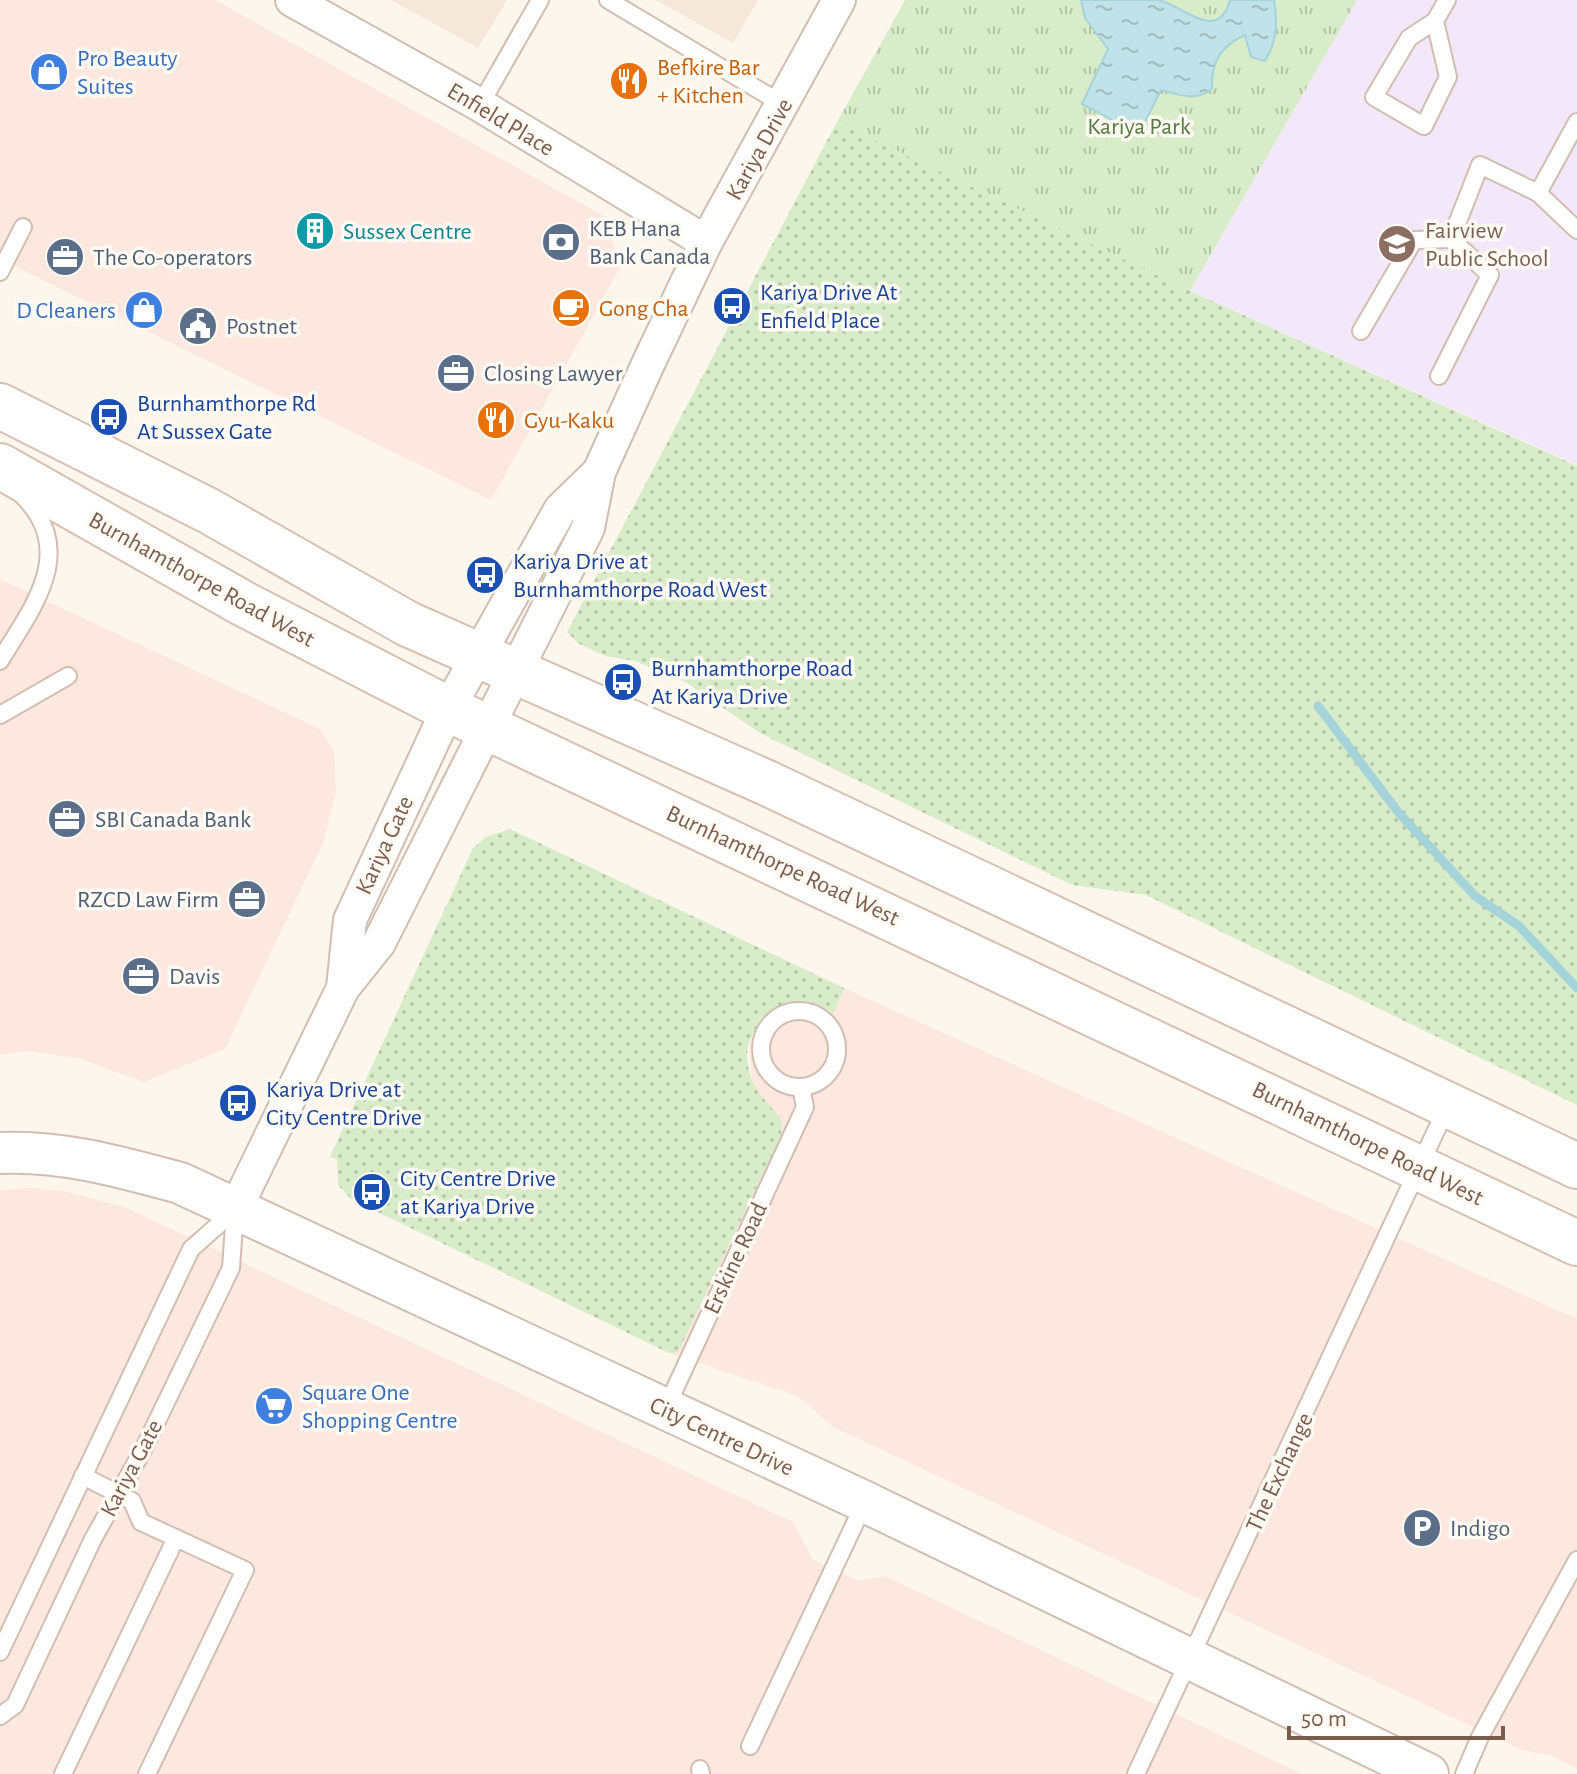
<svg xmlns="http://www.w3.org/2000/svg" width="1577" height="1774" viewBox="0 0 1577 1774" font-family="'Alegreya Sans',sans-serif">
<defs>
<pattern id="grass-dots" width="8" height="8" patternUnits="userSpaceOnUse" patternTransform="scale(2)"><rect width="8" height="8" fill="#d8ecc9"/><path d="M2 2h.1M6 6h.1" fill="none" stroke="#b4c2a5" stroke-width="1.8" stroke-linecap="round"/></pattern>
<pattern id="park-tufts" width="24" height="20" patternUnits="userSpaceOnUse" patternTransform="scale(2)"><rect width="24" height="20" fill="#d8ecc9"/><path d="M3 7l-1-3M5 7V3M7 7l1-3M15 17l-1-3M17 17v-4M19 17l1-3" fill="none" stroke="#b4c2a5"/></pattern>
<pattern id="water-ripples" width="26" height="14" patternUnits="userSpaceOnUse" patternTransform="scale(2)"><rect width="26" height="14" fill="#bfe3e8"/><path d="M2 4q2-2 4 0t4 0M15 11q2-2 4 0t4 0" fill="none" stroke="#a0bbbe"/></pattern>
</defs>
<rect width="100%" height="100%" fill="#fdf6ec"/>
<g fill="#f5e8da">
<polygon points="391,0 507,0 478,48"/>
<polygon points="656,0 758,0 733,43"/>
</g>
<g fill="#fde8e0">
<polygon points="0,0 215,0 604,216 621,266 491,500 0,259"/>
<polygon points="0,579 320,729 334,751 336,791 323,843 225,1049 144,1082 78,1058 24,1051 0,1055"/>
<polygon points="844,988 1577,1319 1577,1769 1553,1756 1522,1750 833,1427 798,1396 669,1353 678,1351 781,1136 752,1082 749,1046 756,1031 765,1021 782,1015 801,1012 832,1017"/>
<polygon points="32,1188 69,1192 127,1208 793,1522 813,1560 859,1581 885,1576 1302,1774 0,1774 0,1190"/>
</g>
<polygon fill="#f3e8fa" points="1357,0 1577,0 1577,465 1190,291"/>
<g fill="url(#grass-dots)">
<polygon points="837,122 1190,291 1577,466 1577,1105 1146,895 1072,885 760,733 687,683 635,661 605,656 578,643 567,632"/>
<path d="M510 829 844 988 832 1017C787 1007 730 1020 752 1080 758 1095 773 1108 782 1121L781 1136 678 1352 669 1353 351 1199 338 1185 337 1159 330 1157 473 848 486 837Z"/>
</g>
<polygon fill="url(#park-tufts)" points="905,0 1357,0 1190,291 837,122"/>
<path fill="url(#water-ripples)" stroke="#a5d3da" stroke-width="2" d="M1081 0C1105 0 1135 0 1158 0 1182 4 1218 45 1230 0H1274C1278 23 1277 41 1265 61L1251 57 1245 35C1220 46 1211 63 1212 89 1194 102 1181 95 1161 90L1139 134 1082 104 1108 49 1085 18Z"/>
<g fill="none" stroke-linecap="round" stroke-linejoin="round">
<polyline stroke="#a5d3da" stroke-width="9" points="1318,706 1398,812 1475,896 1519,926 1577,988"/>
<g stroke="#d1beb0" stroke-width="20">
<g id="service">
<polyline points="608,0 784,105"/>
<polyline points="1435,21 1448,77 1424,126 1374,97 1409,38 1435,21 1447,0"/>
<polyline points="480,105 540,0"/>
<polyline points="1538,193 1577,122"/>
<polyline points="0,272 23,227"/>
<polyline points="1361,331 1414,240 1451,239 1480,165 1538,193 1577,230"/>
<polyline points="1439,376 1490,275 1451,239"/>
<path d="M0 661C33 606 79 551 21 494"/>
<polyline points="0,715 68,676"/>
<circle cx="799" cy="1049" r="38"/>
<polyline points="666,1408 805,1107 801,1087"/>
<polyline points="83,1476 132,1501 141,1522 245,1570 147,1774"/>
<polyline points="0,1652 191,1249 234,1211"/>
<polyline points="0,1716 15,1705 93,1539 143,1450 231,1268 235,1211"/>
<polyline points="750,1746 865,1502"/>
<polyline points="700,1769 701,1774"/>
<polyline points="63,1774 176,1538"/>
<polyline points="1136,1774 1448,1105"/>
<polyline points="1464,1774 1480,1737 1577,1560"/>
</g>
</g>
<g stroke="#d1beb0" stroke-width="36">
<g id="minor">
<polyline points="292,0 480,105 706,242"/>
<polyline points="343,988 350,920 448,709 560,510 599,472"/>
<polyline points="235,1210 343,988 379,943 588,528 599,472 648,364 706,242 839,0"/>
</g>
</g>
<g stroke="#d1beb0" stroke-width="44">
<path id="tertiary" d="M0 1153C62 1150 121 1167 180 1183L861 1500 1428 1774"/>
</g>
<g stroke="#d6c0b0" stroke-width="48">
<g id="secondary">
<polyline points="0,406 209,511 408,624 767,783 1577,1166"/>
<polyline points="0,466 244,604 448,709 1577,1243"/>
</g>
</g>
<use href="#service" stroke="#fff" stroke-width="16"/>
<use href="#minor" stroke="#fff" stroke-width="32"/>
<use href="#tertiary" stroke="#fff" stroke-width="40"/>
<use href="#secondary" stroke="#fff" stroke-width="44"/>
</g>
<defs>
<g id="shop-disc" transform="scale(2)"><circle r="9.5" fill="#3f7fe0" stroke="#fffaf3"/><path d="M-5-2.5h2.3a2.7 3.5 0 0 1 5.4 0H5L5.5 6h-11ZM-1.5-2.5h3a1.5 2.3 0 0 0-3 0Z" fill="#fff"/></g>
<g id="restaurant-disc" transform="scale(2)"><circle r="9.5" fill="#e8710a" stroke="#fffaf3"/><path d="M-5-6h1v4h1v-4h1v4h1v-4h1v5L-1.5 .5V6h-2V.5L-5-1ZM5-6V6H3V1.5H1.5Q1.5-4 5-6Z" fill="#fff"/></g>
<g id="building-disc" transform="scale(2)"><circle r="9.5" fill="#0f9aa8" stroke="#fffaf3"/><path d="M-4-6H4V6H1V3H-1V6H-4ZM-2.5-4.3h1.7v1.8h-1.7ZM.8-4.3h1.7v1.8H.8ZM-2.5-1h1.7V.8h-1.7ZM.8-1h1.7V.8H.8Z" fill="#fff"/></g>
<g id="bank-disc" transform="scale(2)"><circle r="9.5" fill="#5c6f8a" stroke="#fffaf3"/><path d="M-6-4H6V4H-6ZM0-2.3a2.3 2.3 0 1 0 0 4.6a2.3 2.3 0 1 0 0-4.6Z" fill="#fff"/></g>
<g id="school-disc" transform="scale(2)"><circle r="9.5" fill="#8d6e63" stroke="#fffaf3"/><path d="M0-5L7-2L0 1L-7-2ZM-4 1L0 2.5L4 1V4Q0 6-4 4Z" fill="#fff"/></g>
<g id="office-disc" transform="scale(2)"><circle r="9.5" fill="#5c6f8a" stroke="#fffaf3"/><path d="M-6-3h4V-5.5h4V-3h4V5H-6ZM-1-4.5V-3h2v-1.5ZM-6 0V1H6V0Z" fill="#fff"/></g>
<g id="bus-disc" transform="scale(2)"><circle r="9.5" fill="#1a4fb4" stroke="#fffaf3"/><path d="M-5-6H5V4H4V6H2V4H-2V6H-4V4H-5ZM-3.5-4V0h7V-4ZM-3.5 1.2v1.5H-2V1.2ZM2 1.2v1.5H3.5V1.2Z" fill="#fff"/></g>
<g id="cafe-disc" transform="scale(2)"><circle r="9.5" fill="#e8710a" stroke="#fffaf3"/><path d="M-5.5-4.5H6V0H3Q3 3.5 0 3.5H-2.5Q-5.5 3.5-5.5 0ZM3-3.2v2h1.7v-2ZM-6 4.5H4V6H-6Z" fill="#fff"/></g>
<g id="civic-disc" transform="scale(2)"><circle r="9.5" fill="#5c6f8a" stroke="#fffaf3"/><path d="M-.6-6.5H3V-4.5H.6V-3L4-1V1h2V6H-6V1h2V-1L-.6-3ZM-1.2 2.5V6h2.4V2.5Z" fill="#fff"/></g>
<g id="supermarket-disc" transform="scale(2)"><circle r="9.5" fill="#3f7fe0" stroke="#fffaf3"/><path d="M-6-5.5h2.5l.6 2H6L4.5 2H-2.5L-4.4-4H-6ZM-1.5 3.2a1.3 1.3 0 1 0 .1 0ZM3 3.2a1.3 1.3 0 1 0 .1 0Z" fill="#fff"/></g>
<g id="parking-disc" transform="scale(2)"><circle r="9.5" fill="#5c6f8a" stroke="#fffaf3"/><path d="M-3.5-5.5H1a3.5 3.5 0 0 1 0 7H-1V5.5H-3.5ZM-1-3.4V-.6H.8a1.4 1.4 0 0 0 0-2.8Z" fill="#fff"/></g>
</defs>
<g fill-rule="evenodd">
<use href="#shop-disc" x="49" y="72"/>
<use href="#restaurant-disc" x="629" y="81"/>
<use href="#building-disc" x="315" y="231"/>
<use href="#bank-disc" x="561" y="242"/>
<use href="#school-disc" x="1397" y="244"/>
<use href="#office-disc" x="65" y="257"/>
<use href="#bus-disc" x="732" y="306"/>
<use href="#cafe-disc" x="571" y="308"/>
<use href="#shop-disc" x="144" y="310"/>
<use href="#civic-disc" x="198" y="326"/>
<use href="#office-disc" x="456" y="373"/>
<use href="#bus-disc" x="109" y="417"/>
<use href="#restaurant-disc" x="496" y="420"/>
<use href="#bus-disc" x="485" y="575"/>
<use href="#bus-disc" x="623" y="682"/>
<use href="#office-disc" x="67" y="819"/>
<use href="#office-disc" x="247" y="899"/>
<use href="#office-disc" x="141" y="976"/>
<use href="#bus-disc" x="238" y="1103"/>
<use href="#bus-disc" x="372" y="1192"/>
<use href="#supermarket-disc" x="274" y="1406"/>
<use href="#parking-disc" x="1422" y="1528"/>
</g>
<g text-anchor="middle" stroke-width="7" stroke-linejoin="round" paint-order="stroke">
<g font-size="24" fill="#366cbe" stroke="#fffaf3" text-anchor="start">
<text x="77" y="66">Pro Beauty<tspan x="77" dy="28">Suites</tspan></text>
<text x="116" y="318" text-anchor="end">D Cleaners</text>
<text x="302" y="1400">Square One<tspan x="302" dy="28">Shopping Centre</tspan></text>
</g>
<g font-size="24" fill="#c56008" stroke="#fffaf3" text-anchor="start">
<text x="657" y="75">Befkire Bar<tspan x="657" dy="28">+ Kitchen</tspan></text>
<text x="599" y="316">Gong Cha</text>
<text x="524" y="428">Gyu-Kaku</text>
</g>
<g font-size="24" fill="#7a5c4d" stroke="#fffaf3">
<text transform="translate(501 119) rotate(31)" y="8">Enfield Place</text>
<text transform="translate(759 149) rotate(-61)" y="8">Kariya Drive</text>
<text transform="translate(202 579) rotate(29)" y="8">Burnhamthorpe Road West</text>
<text transform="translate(384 845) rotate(-65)" y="8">Kariya Gate</text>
<text transform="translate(783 865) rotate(25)" y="8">Burnhamthorpe Road West</text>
<text transform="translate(1368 1143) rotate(26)" y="8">Burnhamthorpe Road West</text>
<text transform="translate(735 1258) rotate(-65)" y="8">Erskine Road</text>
<text transform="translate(722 1436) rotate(25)" y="8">City Centre Drive</text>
<text transform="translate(131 1468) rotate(-62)" y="8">Kariya Gate</text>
<text transform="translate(1279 1472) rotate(-65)" y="8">The Exchange</text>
</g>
<g font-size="24" fill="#537a41" stroke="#fffaf3">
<text x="1139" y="134">Kariya Park</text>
</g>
<g font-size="24" fill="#4e5e75" stroke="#fffaf3" text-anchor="start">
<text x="589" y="236">KEB Hana<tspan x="589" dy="28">Bank Canada</tspan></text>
<text x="93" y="265">The Co-operators</text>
<text x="226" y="334">Postnet</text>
<text x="484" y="381">Closing Lawyer</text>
<text x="95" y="827">SBI Canada Bank</text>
<text x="219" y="907" text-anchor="end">RZCD Law Firm</text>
<text x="169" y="984">Davis</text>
<text x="1450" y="1536">Indigo</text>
</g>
<g font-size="24" fill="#785e54" stroke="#fffaf3" text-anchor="start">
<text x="1425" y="238">Fairview<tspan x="1425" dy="28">Public School</tspan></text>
</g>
<g font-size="24" fill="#0d838f" stroke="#fffaf3" text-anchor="start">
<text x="343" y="239">Sussex Centre</text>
</g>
<g font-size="24" fill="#164399" stroke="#fffaf3" text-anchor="start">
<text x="760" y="300">Kariya Drive At<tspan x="760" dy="28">Enfield Place</tspan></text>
<text x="137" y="411">Burnhamthorpe Rd<tspan x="137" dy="28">At Sussex Gate</tspan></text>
<text x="513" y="569">Kariya Drive at<tspan x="513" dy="28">Burnhamthorpe Road West</tspan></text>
<text x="651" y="676">Burnhamthorpe Road<tspan x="651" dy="28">At Kariya Drive</tspan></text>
<text x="266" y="1097">Kariya Drive at<tspan x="266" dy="28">City Centre Drive</tspan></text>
<text x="400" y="1186">City Centre Drive<tspan x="400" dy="28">at Kariya Drive</tspan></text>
</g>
</g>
<path d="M1289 1726v12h214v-12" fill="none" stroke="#7a5c4d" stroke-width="4"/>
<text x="1301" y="1726" font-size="24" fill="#7a5c4d" stroke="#fffaf3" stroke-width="6" paint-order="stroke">50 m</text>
</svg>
